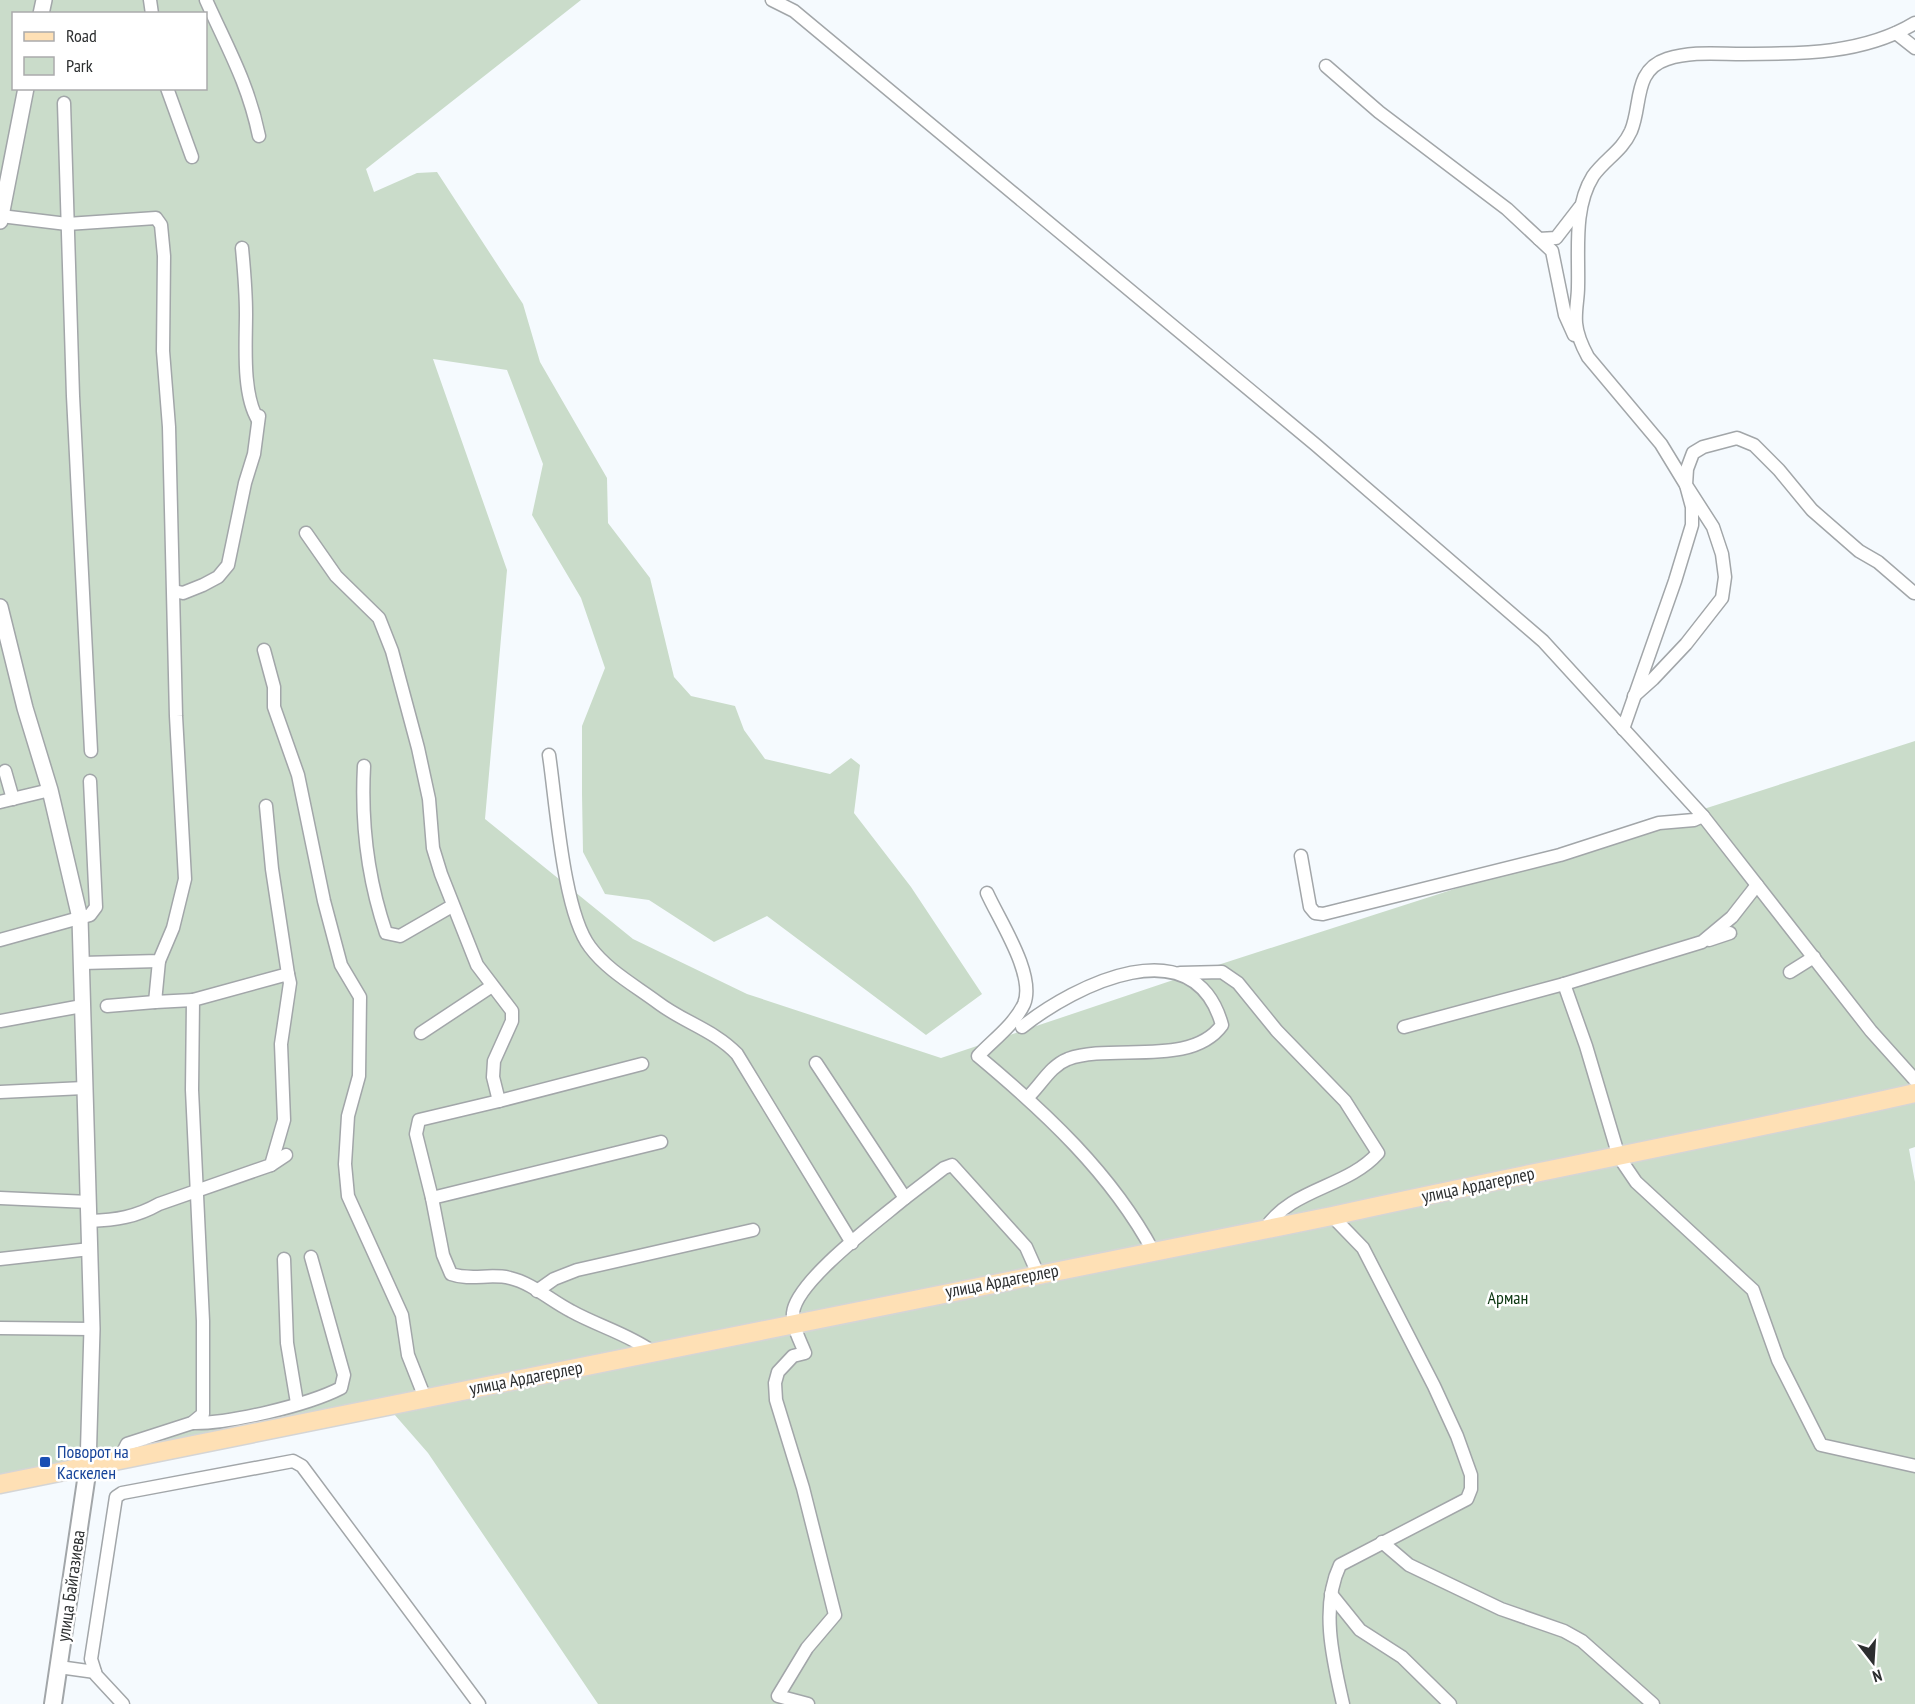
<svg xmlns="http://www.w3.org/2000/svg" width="1915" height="1704" viewBox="0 0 1915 1704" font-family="'PT Sans Narrow',sans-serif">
<rect width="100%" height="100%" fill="#f5fafe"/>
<path fill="#cadcca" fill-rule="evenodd" d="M0 0H581L366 169 374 192 417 173 437 172 523 304 540 362 607 478 608 523 650 578 674 677 691 696 735 706 744 730 765 759 830 774 851 758 860 765 854 813 911 887 982 994 926 1035 767 916 714 942 649 900 605 894 583 852 582 794V726L605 668 581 598 532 515 543 464 507 370 433 359 507 570 485 819 633 939 747 994 941 1058 1221 964 1915 741V1147L1909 1149 1915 1182V1704H598L428 1453 387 1406 0 1484ZM14 14H206V88H14Z"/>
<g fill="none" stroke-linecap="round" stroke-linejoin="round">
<g stroke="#a2a6a9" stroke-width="15">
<g id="minor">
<polyline points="150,0 152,14"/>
<path d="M206 0C228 49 248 83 259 136"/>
<polyline points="772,0 794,11 1316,445 1543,641 1703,816 1871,1031 1915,1080"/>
<polyline points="1896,33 1915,48"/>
<polyline points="1326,66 1379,112 1507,209 1552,251 1565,315 1574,335"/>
<polyline points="167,88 192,157"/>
<polyline points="64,103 73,396 91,751"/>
<polyline points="1,216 67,224 156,218 161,225 164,256 163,351 169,427 176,716 185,879 173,928 159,961 82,963"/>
<polyline points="1539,239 1556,238 1580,207"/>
<path d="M242 248C244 269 246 292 246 314 246 344 242 394 258 420"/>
<polyline points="306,533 336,576 379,618 392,651 418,748 429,799 433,848 441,874 477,965 512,1011 512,1021 494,1061 493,1077 499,1101 642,1064"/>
<polyline points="174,591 183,593 203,585 218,577 228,565 245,483 254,454 259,416"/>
<polyline points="264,650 274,687 274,707 298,775 324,901 341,965 360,997 359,1076 348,1116 345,1164 348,1196 402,1315 408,1355 425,1398"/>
<polyline points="1634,696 1653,679 1686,644 1722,598 1725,577 1722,554 1713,527 1686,485 1687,469 1693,453 1703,447 1737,438 1754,445 1779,470 1812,510 1859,551 1878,562 1914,593"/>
<path d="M1623 729 1675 581 1692 525V507L1686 485 1661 444 1588 357C1582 346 1577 335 1576 323 1575 310 1578 299 1578 287 1579 251 1573 208 1593 176 1605 159 1622 151 1631 131 1642 105 1633 70 1667 59 1692 51 1717 54 1743 54 1802 54 1864 54 1915 23"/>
<path d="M549 755C556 801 563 912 590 947 607 970 634 985 657 1002 683 1022 714 1030 737 1054L852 1243"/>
<path d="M364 766C361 822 368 880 386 933L400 936 452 906"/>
<polyline points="5,771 13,799"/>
<polyline points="0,802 50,790"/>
<polyline points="1301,856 1310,907 1315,913 1323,914 1560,855 1659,823 1694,820 1703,816"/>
<path d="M987 893C999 920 1036 975 1024 1004 1014 1025 993 1040 978 1056 1045 1112 1111 1173 1153 1251"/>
<polyline points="0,940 90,915 96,907 90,781"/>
<polyline points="1709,940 1730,933"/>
<polyline points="159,961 155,1002 193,1000"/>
<polyline points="1790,972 1814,957"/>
<path d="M1180 973 1222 972 1238 983 1277 1031 1345 1101 1378 1153C1347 1188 1291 1188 1265 1229"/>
<polyline points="1564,984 1702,942 1732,917 1757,885"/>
<polyline points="107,1006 155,1002"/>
<polyline points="0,1021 82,1006"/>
<path d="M1022 1027C1075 985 1194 925 1222 1025 1191 1068 1112 1043 1068 1059 1050 1066 1041 1085 1028 1097"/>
<polyline points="1404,1027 1564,984 1586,1046 1619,1157 1636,1182 1753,1290 1778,1360 1821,1445 1915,1466"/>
<polyline points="421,1033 492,986"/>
<polyline points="0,1092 84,1088"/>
<polyline points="271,1165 286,1155"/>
<polyline points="0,1198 89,1202"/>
<polyline points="432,1198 416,1134 419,1120 499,1101"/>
<polyline points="905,1198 944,1168 952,1165 1026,1247 1038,1274"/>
<path d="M1332 1216 1363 1248 1434 1386 1457 1436 1471 1475V1489L1467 1499 1340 1565C1320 1607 1333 1660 1343 1704"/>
<path d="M90 1221C116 1220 136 1217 159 1204L271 1165 284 1120 281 1044 290 983 288 974"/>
<polyline points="0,1259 90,1249"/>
<polyline points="284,1259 287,1343 297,1403"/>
<polyline points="537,1291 554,1279 577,1270 753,1230"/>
<polyline points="0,1328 92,1329"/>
<path d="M653 1352C628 1334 598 1326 571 1311 551 1301 532 1283 510 1278 491 1273 470 1281 451 1274L443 1255 432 1198 661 1142"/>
<path d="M192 1423C229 1424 308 1405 341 1388L344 1375 311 1257"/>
<polyline points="118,1462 127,1444 192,1423 203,1414 203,1321 192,1090 193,1000 288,974 272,869 266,806"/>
<polyline points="1382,1542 1409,1565 1501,1609 1564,1631 1582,1641 1653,1704"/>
<polyline points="1331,1594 1360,1630 1402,1657 1450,1704"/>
<polyline points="59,1667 95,1672"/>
<polyline points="123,1704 96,1675 91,1659 116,1497 122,1493 293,1461 302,1466 479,1704"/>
<path d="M808 1704 778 1696 807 1648 835 1615 803 1488 776 1400 775 1383 778 1372 793 1356 805 1353C800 1340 792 1327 793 1313 796 1281 879 1220 905 1198L816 1063"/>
</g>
</g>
<g stroke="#a2a6a9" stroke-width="18">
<g id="tertiary">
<polyline points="41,14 44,0"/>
<polyline points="0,221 26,88"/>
<polyline points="0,607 25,708 50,790 80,918 92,1329 88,1467"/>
</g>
</g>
<g stroke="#a2a6a9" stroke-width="20">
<polyline id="secondary" points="53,1704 88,1467"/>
</g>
<g stroke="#d5d5d5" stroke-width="21">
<path id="primary" d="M0 1484 1332 1216C1526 1173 1721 1137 1915 1093"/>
</g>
<use href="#minor" stroke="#fff" stroke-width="12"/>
<use href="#tertiary" stroke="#fff" stroke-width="15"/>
<use href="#secondary" stroke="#fff" stroke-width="16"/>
<use href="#primary" stroke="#fee0b5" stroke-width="18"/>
</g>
<rect fill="#1a4fb4" stroke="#fff" stroke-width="2" x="39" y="1456" width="12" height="12" rx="3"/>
<g text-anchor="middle" stroke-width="5" stroke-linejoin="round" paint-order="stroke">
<g font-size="18" fill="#2c2e2f" stroke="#fff">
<text transform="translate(1478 1185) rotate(-12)" y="6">улица Ардагерлер</text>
<text transform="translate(1002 1281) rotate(-11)" y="6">улица Ардагерлер</text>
<text transform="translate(526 1378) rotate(-11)" y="6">улица Ардагерлер</text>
<text transform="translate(71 1586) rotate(-82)" y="6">улица Байгазиева</text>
</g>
<g font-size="18" fill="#0b3610" stroke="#fff">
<text x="1508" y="1304">Арман</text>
</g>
<g font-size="18" fill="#164399" stroke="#fff" text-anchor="start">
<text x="57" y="1458">Поворот на<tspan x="57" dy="21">Каскелен</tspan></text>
</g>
</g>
<rect x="12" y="12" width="195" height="78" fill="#ffffff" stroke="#ababac" stroke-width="1.5"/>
<rect x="24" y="32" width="30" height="9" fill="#fee0b5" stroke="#ababac" stroke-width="1.5"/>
<text x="66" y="42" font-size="18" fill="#2c2e2f">Road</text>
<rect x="24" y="57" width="30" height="18" fill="#cadcca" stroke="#ababac" stroke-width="1.5"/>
<text x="66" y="72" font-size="18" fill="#2c2e2f">Park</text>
<g transform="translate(1873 1662) rotate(163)" stroke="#ffffff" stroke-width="4.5" paint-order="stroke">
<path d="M0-4.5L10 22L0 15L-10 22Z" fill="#2c2e2f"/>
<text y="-9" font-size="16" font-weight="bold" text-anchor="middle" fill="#2c2e2f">N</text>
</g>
</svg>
